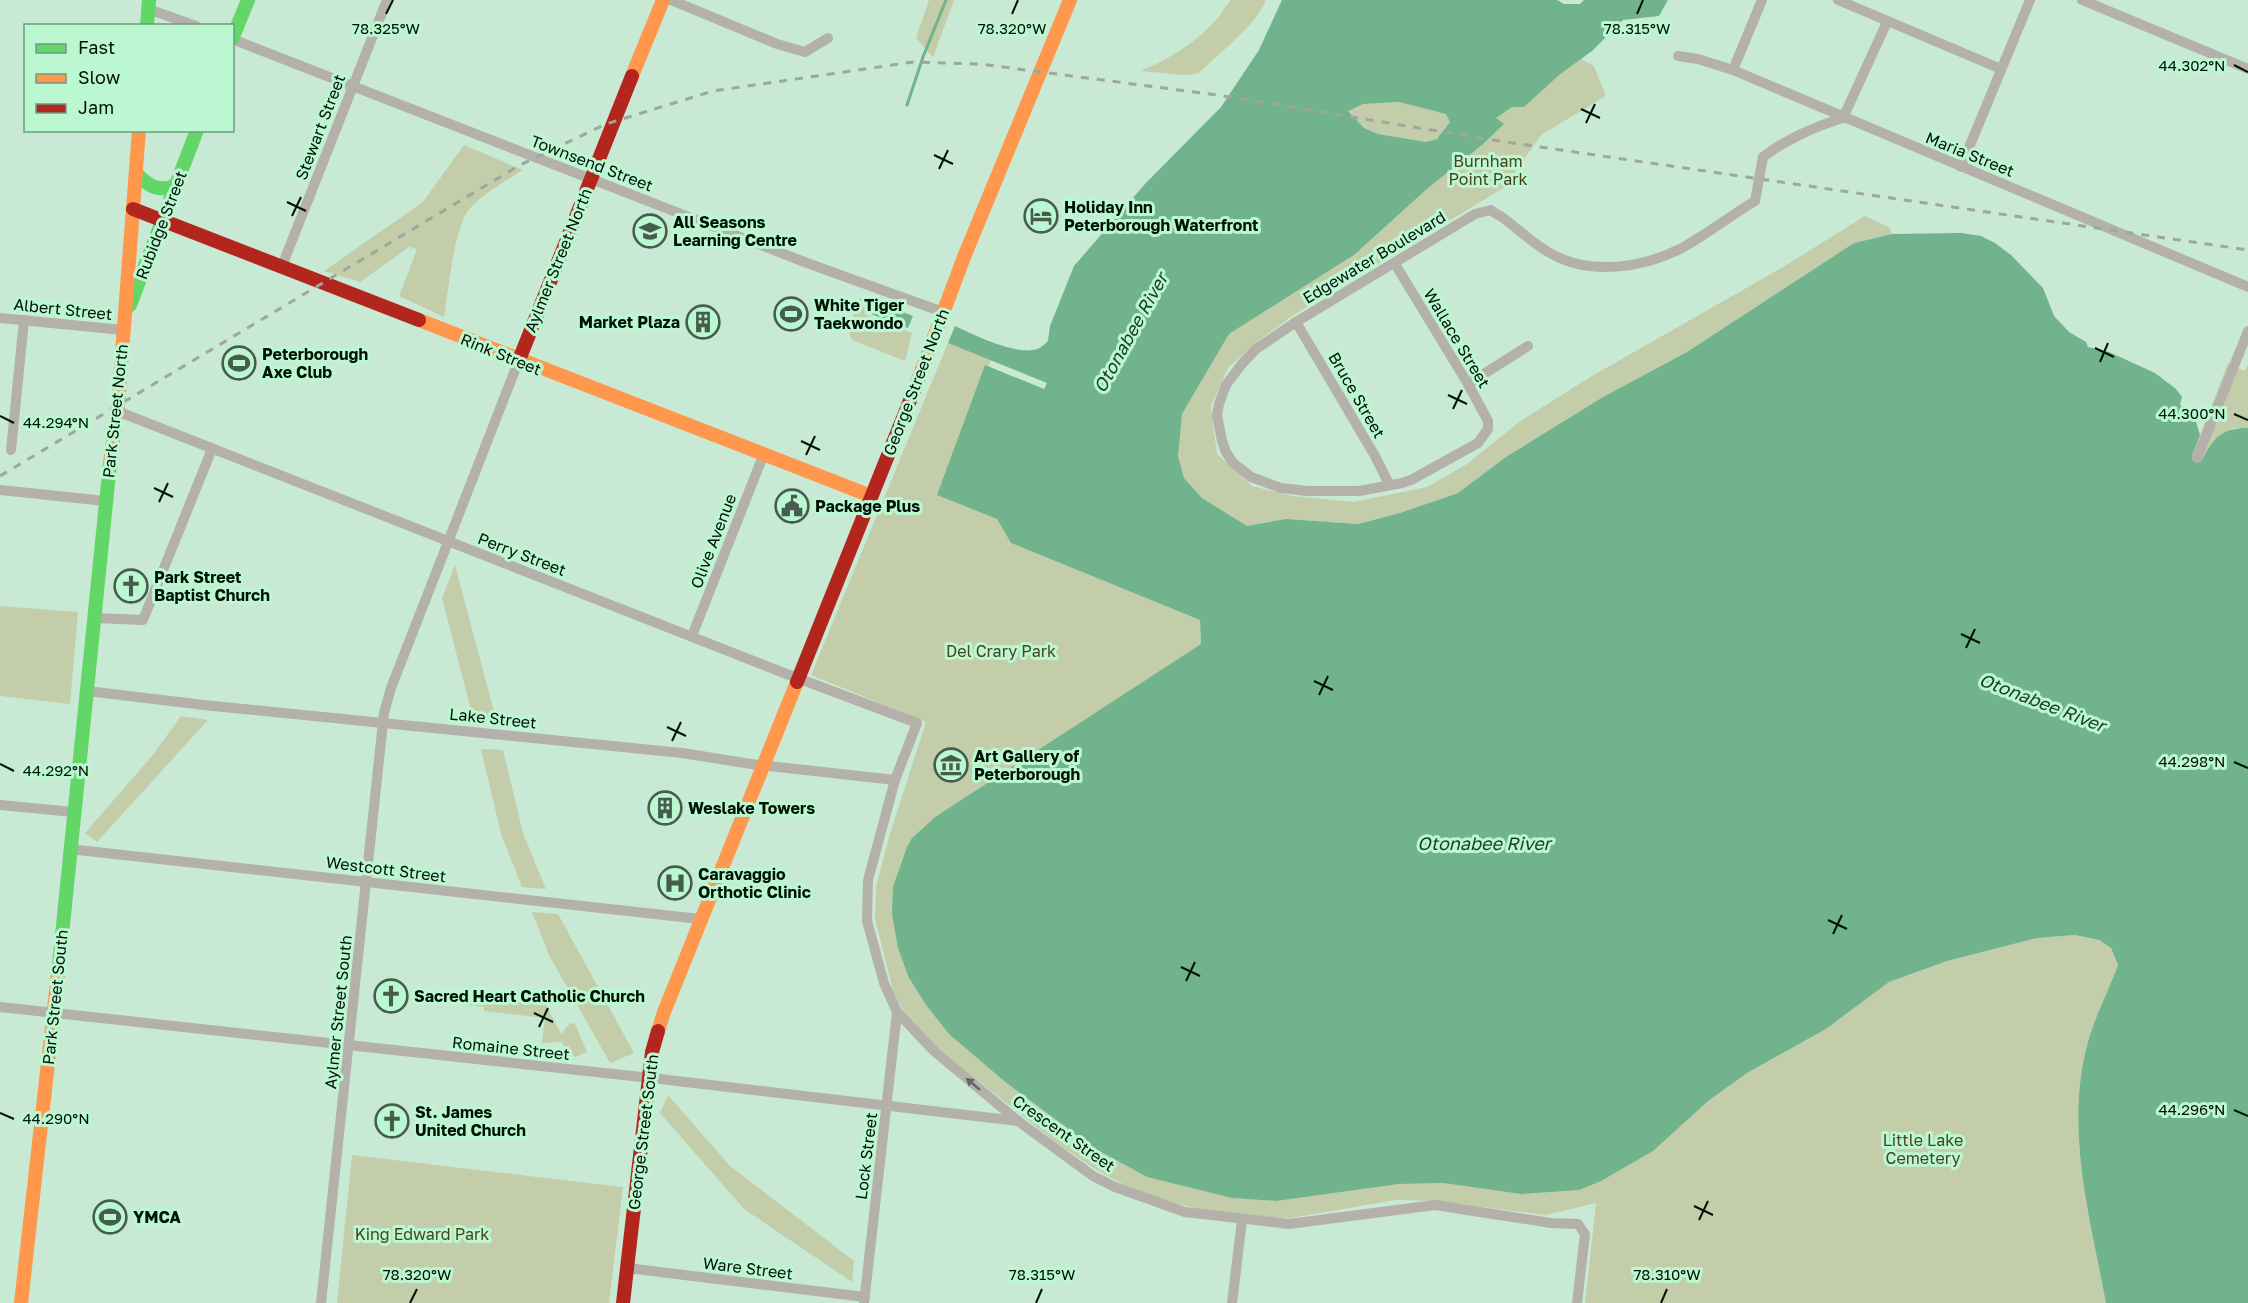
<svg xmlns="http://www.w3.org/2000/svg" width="2248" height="1303" viewBox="0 0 2248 1303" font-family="'Golos Text',sans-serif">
<rect width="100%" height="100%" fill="#c8e9d4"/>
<g fill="#c4cda9">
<polygon points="929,0 954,0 933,57 916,38"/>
<path d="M1231 0H1266C1255 27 1224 48 1199 73L1186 75 1140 71C1168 60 1201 40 1220 15 1223 10 1226 5 1231 0Z"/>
<polygon points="1581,59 1594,66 1606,96 1541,135 1505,187 1292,316 1258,341 1228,368 1211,406 1217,454 1252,486 1292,496 1354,502 1427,487 1467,464 1519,422 1592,376 1783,267 1865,216 1889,227 1892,234 1854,243 1687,352 1603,397 1506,457 1458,493 1400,513 1358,524 1286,519 1247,526 1202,498 1184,478 1177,454 1182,414 1229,334 1354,255 1428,188 1482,145 1503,124 1495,118"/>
<polygon points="1399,102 1446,114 1451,122 1437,139 1426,142 1378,134 1364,128 1348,110 1363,104"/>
<path d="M464 145 523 170C507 180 473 199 465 216 452 244 449 287 444 317L399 296 417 249 409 247 360 282 324 271 423 202Z"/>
<path d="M860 298 867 299 862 304 866 315 912 333 905 361 852 340C845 327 856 310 860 298Z"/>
<path d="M948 343 991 360 938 495 997 519 1011 543 1200 620 1201 644 935 817 912 838 909 978 926 1005 949 1034 1004 1081 1094 1148 1147 1177 1232 1198 1276 1201 1399 1184 1443 1183 1521 1194 1708 1101 1747 1073 1826 1029 1889 982 1947 961 2037 938 2075 935 2099 940 2111 948 2118 965C2109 990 2095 1016 2088 1042 2064 1128 2090 1217 2106 1303H1585L1596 1203 1546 1215 1434 1201 1396 1200 1291 1218 1247 1217 1201 1210 1142 1194 1095 1169 1057 1143 939 1050 908 1019 894 994 875 919 876 887 889 837 926 722 811 675Z"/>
<polygon points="2228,363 2245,371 2248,364 2248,428 2233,428 2202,460 2192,456"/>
<polygon points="455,565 496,719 473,718 442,598"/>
<polygon points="0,606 78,612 70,704 0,696"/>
<polygon points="181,716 208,720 97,842 85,833 152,756"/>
<polygon points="481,749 503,750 523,833 546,889 522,887 501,834"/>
<polygon points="532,912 558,914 634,1053 610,1063 549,955"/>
<polygon points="500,1000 546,1005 561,1034 570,1023 575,1024 587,1052 575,1057 561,1042 542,1043 545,1018 484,1011 484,1007 466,1005 467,1001 499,1004"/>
<polygon points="668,1095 730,1166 854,1261 852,1282 744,1209 660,1113"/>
<polygon points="352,1155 623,1187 609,1303 337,1303"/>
</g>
<g fill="#70b38d" fill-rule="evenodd">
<path d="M1282 0H1557L1564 4H1580L1584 0H1668L1659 16 1623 20 1592 51 1559 75 1524 107H1512L1496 118 1504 124 1482 145 1428 188 1354 255 1229 334 1182 414 1178 456 1184 478 1202 498 1247 526 1286 519 1358 524 1400 513 1458 493 1506 457 1603 397 1687 352 1854 243 1892 234 1961 233 1981 236 1995 243 2011 255 2043 288 2054 316 2069 332 2086 342 2088 347 2109 352 2155 373 2176 389 2182 397 2180 404 2187 419 2195 418 2200 435 2192 456 2202 460C2213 438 2222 428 2248 428V1303H2106C2090 1217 2064 1128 2088 1042 2095 1016 2109 990 2118 965L2111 948 2099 940 2075 935 2037 938 1947 961 1889 982 1826 1029 1747 1073 1708 1101 1653 1151 1601 1181 1579 1190 1521 1194 1443 1183 1399 1184 1276 1201 1232 1198 1147 1177 1094 1148 1004 1081 949 1034 926 1005 909 978 898 948 892 914 893 887 907 847 912 838 935 817 1201 644 1200 620 1011 543 997 519 937 495 985 365 1044 389 1047 383 948 343 955 326C974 335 1017 356 1037 349 1041 348 1045 344 1048 341L1050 326 1074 266 1145 184 1221 107 1259 50ZM1399 102 1446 114 1450 122 1437 139 1426 142 1378 134 1364 128 1348 111 1363 104Z"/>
<polygon points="876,302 913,316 908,328 871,314"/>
</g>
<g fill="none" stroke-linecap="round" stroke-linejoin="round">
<polyline stroke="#70b38d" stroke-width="3" points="907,105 923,57 946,0"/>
<g stroke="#b4b1ab" stroke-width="10">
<polyline points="671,0 777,44 805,52 828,38"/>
<polyline points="1838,0 2001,69"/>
<polyline points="2082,0 2248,69"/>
<polyline points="148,9 196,26"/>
<polyline points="232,39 807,263 943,312"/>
<polyline points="1678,56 1698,59 1733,70 2248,287"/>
<polyline points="1733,70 1762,0"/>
<polyline points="1843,118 1887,22"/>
<path d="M1763 157C1785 140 1816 126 1843 118"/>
<polyline points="1961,167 2030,0"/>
<path d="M1395 264 1468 384 1488 421V429L1478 443 1411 480 1402 483 1359 491H1307L1281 488 1251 477 1241 469 1233 463 1226 452 1222 441 1217 415 1219 404 1226 385 1241 365 1256 349 1296 322 1475 214 1491 210C1494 213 1498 215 1502 217 1518 229 1532 243 1550 253 1589 276 1643 268 1682 248 1707 234 1730 216 1755 201"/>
<polyline points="282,266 387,0"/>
<polyline points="0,318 123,330"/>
<polyline points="1296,322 1375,456 1389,484"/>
<polyline points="1468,384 1528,346"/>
<polyline points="117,411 784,673 917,723 895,780 868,880 867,921 884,983 897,1012 934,1051 1018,1121 1093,1176 1115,1187 1185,1212 1289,1224 1435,1205 1551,1223 1578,1224 1585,1234 1577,1303"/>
<polyline points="11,450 24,320"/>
<polyline points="2197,458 2248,331"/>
<polyline points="0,490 105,501"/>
<polyline points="95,618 143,620 212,449"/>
<polyline points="692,636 763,456"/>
<polyline points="87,691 204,705 682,753 751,764 895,780"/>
<polyline points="0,805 73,812"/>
<polyline points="69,849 700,919"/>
<polyline points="0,1007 660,1079 1018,1121"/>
<polyline points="627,1268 865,1297"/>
<polyline points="321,1303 384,713 391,688 519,360"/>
<polyline points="864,1303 897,1012"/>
<polyline points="1232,1303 1242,1220"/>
</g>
<g stroke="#63d668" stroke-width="14">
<polyline points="147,26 149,0"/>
<polyline points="232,39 248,0"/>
<path d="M136 173C148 186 159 193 176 185"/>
<polyline points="130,305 197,130"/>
<polyline points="58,974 110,464"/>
</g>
<g stroke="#ff974d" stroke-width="14">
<polyline points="632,76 663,0"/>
<polyline points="419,320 871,496"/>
<polyline points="915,388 964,257 1070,0"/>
<polyline points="110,464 118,405 139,130"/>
<polyline points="658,1031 664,1012 797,682"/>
<polyline points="21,1303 58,974"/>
</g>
<g stroke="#b3261e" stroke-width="14">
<polyline points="133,209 419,320"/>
<polyline points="519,360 632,76"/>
<polyline points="797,682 915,388"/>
<polyline points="623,1303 652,1052 658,1031"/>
</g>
<polyline stroke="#9ea69d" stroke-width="3" stroke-dasharray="8 8" stroke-linecap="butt" points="0,476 520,165 606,124 713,91 913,62 980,64 1217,95 1499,141 2248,250"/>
<polyline stroke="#b4b1ab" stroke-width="10" points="1755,201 1763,157"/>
</g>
<defs><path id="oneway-solid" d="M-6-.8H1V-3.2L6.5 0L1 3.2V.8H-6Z" transform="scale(1.5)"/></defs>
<use fill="#636961" href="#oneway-solid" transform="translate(973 1084) rotate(-140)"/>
<path fill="none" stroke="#001206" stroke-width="2" d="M386 14 393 0M1012 14 1018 0M1637 14 1643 0M2234 65 2248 72M1581 109 1600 118M1586 123 1595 104M934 155 953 164M939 169 948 150M287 202 306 211M292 216 301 197M2095 348 2114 357M2100 362 2108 343M1448 395 1467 404M1453 409 1462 390M2234 414 2248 420M0 416 14 423M801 441 820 450M806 455 815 436M154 488 173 497M159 502 168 483M1961 634 1980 643M1966 648 1975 629M1314 681 1333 690M1319 695 1328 676M667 727 686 736M672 741 681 722M2234 762 2248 768M0 764 14 771M1828 920 1847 929M1833 934 1842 915M1181 967 1200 976M1186 981 1195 962M534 1013 553 1022M539 1027 548 1008M2234 1110 2248 1116M0 1113 14 1119M1694 1206 1713 1215M1699 1220 1708 1201M410 1303 417 1289M1036 1303 1042 1289M1661 1303 1667 1289"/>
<defs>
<g id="hotel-ring" transform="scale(1.725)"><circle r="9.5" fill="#bbf7d1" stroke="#465d4e" stroke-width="1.5"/><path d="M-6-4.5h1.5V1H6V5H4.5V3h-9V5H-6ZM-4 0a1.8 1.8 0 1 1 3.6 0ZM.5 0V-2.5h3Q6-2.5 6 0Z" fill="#465d4e"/></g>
<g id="school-ring" transform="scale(1.725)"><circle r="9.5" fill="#bbf7d1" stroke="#465d4e" stroke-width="1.5"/><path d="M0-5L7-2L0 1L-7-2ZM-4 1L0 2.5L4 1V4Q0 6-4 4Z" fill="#465d4e"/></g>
<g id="stadium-ring" transform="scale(1.725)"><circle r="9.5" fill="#bbf7d1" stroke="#465d4e" stroke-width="1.5"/><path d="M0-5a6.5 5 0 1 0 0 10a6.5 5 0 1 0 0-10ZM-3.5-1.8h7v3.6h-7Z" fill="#465d4e"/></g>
<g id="building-ring" transform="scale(1.725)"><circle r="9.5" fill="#bbf7d1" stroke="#465d4e" stroke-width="1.5"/><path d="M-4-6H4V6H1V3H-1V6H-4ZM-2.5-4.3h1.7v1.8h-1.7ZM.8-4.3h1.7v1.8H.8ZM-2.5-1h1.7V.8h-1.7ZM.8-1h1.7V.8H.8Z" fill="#465d4e"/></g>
<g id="civic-ring" transform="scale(1.725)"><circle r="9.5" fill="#bbf7d1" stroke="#465d4e" stroke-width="1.5"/><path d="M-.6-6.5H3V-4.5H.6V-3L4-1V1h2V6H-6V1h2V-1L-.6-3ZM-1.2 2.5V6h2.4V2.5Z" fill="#465d4e"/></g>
<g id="church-ring" transform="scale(1.725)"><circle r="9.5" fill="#bbf7d1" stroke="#465d4e" stroke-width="1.5"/><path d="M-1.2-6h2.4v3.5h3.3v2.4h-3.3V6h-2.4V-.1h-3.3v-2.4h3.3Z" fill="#465d4e"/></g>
<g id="museum-ring" transform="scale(1.725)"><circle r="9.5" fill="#bbf7d1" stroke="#465d4e" stroke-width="1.5"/><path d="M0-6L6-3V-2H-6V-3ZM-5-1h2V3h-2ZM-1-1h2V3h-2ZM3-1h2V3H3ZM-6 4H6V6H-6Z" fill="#465d4e"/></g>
<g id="hospital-ring" transform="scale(1.725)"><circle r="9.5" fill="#bbf7d1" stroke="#465d4e" stroke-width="1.5"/><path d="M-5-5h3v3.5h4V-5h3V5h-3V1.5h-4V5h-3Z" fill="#465d4e"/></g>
</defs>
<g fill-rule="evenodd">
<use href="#hotel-ring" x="1041" y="216"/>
<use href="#school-ring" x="650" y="231"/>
<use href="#stadium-ring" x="791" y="314"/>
<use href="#building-ring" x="703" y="322"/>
<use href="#stadium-ring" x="239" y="363"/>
<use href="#civic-ring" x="792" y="506"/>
<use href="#church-ring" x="131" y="586"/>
<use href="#museum-ring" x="951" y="765"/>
<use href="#building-ring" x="665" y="808"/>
<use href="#hospital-ring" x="675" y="883"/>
<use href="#church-ring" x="391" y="996"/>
<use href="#church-ring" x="392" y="1121"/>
<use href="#stadium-ring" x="110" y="1217"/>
</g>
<g text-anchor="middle" stroke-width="6" stroke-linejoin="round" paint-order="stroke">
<g font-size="16" fill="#001206" stroke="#bbf7d1">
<text transform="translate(320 127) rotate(-69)" y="6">Stewart Street</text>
<text transform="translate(1970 154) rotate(22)" y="6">Maria Street</text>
<text transform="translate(592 163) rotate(21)" y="6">Townsend Street</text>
<text transform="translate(161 225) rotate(-69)" y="6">Rubidge Street</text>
<text transform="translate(1374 257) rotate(-31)" y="6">Edgewater Boulevard</text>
<text transform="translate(558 260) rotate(-68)" y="6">Aylmer Street North</text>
<text transform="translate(63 309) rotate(6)" y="6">Albert Street</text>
<text transform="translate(1457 338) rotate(59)" y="6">Wallace Street</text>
<text transform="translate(501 354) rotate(22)" y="6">Rink Street</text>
<text transform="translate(916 382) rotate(-69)" y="6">George Street North</text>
<text transform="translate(1357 395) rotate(60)" y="6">Bruce Street</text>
<text transform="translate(115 411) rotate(-84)" y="6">Park Street North</text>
<text transform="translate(713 541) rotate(-69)" y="6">Olive Avenue</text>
<text transform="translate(522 554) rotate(21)" y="6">Perry Street</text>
<text transform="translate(493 718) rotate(6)" y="6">Lake Street</text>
<text transform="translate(386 869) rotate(7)" y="6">Westcott Street</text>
<text transform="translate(55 997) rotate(-84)" y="6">Park Street South</text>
<text transform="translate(338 1012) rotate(-84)" y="6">Aylmer Street South</text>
<text transform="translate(511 1048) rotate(6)" y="6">Romaine Street</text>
<text transform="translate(643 1132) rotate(-83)" y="6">George Street South</text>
<text transform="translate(1064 1133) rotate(35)" y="6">Crescent Street</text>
<text transform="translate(866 1156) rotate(-83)" y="6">Lock Street</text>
<text transform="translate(748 1268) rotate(7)" y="6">Ware Street</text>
</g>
<g font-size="16" fill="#4a411d" stroke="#bbf7d1">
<text x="1488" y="167">Burnham<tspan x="1488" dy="18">Point Park</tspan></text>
<text x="1001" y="657">Del Crary Park</text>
<text x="1923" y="1146">Little Lake<tspan x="1923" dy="18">Cemetery</tspan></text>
<text x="422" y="1240">King Edward Park</text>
</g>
<g font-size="16" font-weight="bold" fill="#001206" stroke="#bbf7d1" text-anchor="start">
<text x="1064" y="213">Holiday Inn<tspan x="1064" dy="18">Peterborough Waterfront</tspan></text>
<text x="673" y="228">All Seasons<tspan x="673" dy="18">Learning Centre</tspan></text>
<text x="814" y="311">White Tiger<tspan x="814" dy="18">Taekwondo</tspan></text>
<text x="680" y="328" text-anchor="end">Market Plaza</text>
<text x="262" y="360">Peterborough<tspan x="262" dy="18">Axe Club</tspan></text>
<text x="815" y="512">Package Plus</text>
<text x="154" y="583">Park Street<tspan x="154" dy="18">Baptist Church</tspan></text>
<text x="974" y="762">Art Gallery of<tspan x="974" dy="18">Peterborough</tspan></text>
<text x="688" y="814">Weslake Towers</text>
<text x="698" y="880">Caravaggio<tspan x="698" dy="18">Orthotic Clinic</tspan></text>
<text x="414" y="1002">Sacred Heart Catholic Church</text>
<text x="415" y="1118">St. James<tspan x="415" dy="18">United Church</tspan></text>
<text x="133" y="1223">YMCA</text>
</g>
<g font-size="18" font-style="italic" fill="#1a3d29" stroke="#bbf7d1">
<text transform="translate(1131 333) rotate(-61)" y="6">Otonabee River</text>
<text transform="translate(2042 703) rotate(21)" y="6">Otonabee River</text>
<text x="1484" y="850">Otonabee River</text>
</g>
</g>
<g font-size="15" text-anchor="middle" fill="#001206" stroke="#bbf7d1" stroke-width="6" stroke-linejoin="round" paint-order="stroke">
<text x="386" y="34">78.325°W</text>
<text x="1012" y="34">78.320°W</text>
<text x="1637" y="34">78.315°W</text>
<text x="2192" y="71">44.302°N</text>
<text x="2192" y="419">44.300°N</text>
<text x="56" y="428">44.294°N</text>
<text x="2192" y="767">44.298°N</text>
<text x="56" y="776">44.292°N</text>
<text x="2192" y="1115">44.296°N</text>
<text x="56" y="1124">44.290°N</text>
<text x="417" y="1280">78.320°W</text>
<text x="1042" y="1280">78.315°W</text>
<text x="1667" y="1280">78.310°W</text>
</g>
<rect x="24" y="24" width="210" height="108" fill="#bbf7d1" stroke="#709b80" stroke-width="1.5"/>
<rect x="36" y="44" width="30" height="9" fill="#63d668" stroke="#709b80" stroke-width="1.5"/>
<text x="78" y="54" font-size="18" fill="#001206">Fast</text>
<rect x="36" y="74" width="30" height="9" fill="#ff974d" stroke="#709b80" stroke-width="1.5"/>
<text x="78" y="84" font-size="18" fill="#001206">Slow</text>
<rect x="36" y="104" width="30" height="9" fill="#b3261e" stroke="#709b80" stroke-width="1.5"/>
<text x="78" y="114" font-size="18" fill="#001206">Jam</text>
</svg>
